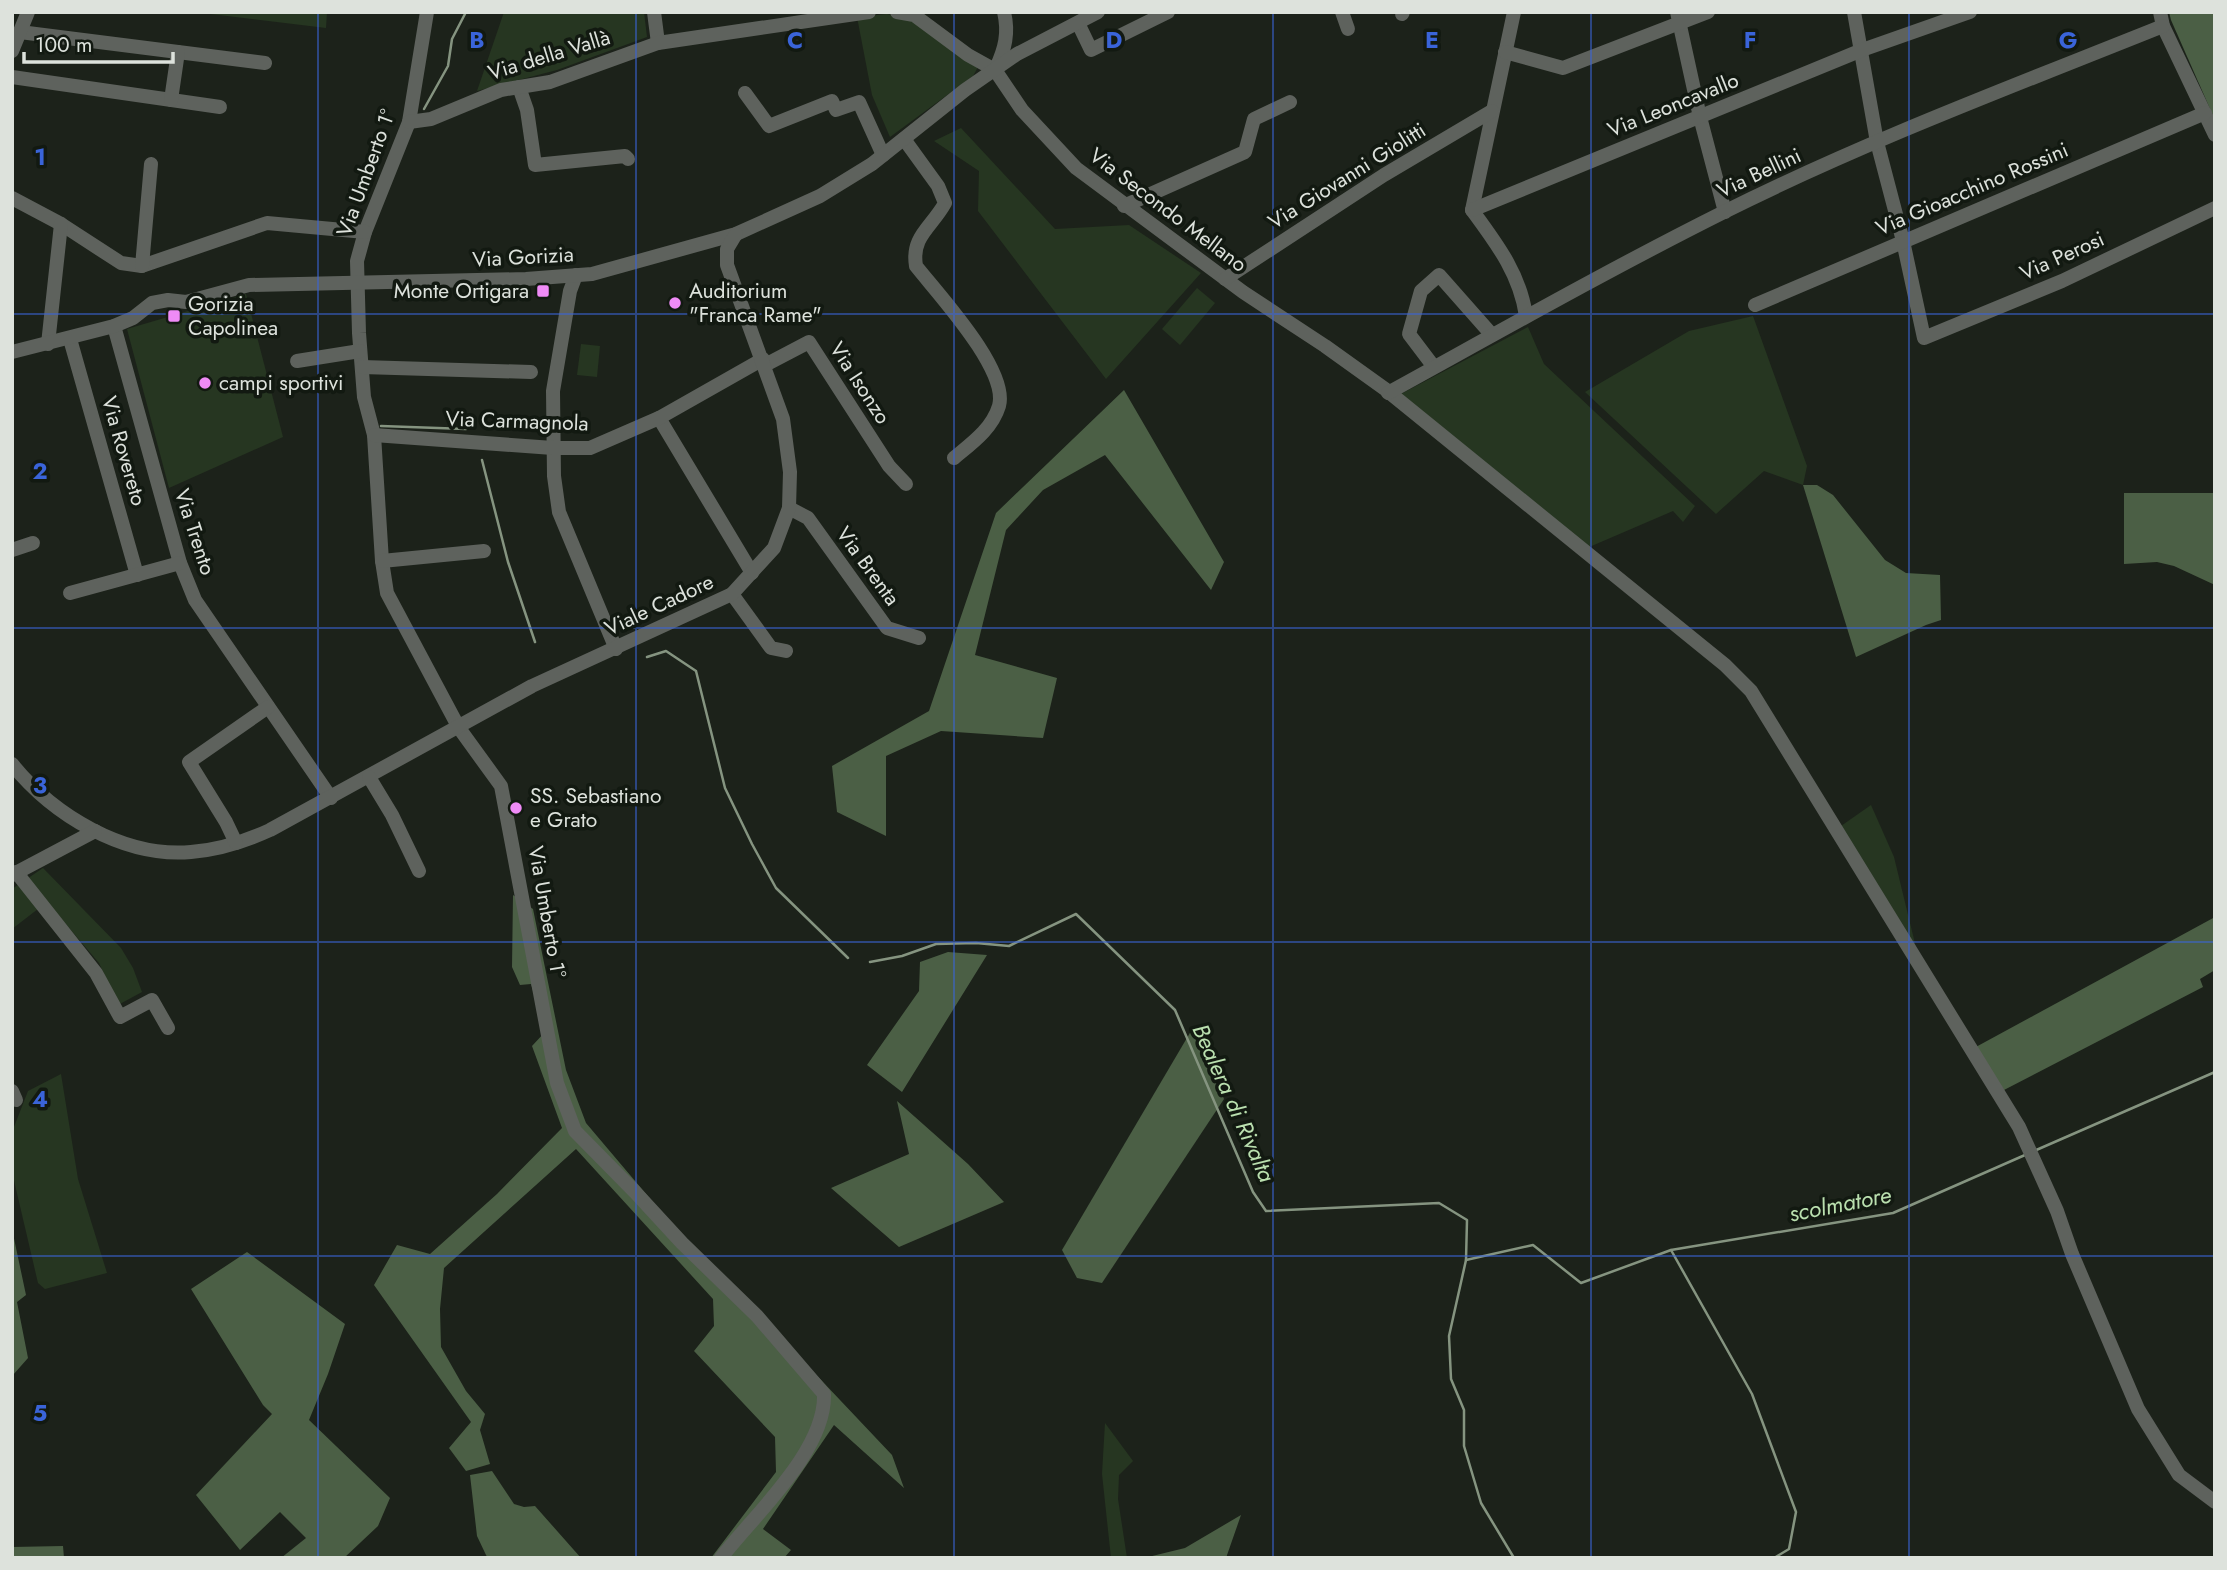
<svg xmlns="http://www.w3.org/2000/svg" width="2227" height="1570" viewBox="0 0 2227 1570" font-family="Jost,sans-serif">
<rect width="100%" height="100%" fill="#1c221a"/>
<g fill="#263621">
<polygon points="194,12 327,12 326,28"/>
<polygon points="504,12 644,12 647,37 557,70 477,91"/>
<polygon points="887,14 912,19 978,67 973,76 890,137 872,95 857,17"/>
<polygon points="961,128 1055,229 1129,225 1201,273 1106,379 978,211 979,171 934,141"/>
<polygon points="1197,288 1215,303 1180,345 1162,329"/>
<polygon points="246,294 283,437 169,488 127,329"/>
<polygon points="1753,316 1807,466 1803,485 1764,471 1716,514 1585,392 1689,331"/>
<polygon points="1528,327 1544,364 1695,506 1683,522 1673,511 1587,548 1399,395"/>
<polygon points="581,344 600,346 597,377 577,375"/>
<polygon points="1871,805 1894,857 1919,960 1841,826"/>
<polygon points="43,868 121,948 133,968 142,992 118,1005 99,963 47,902 12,929 12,889"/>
<polygon points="61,1074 78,1179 107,1273 45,1289 38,1283 12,1172 12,1132 28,1091"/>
<polygon points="1105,1423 1133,1461 1119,1475 1118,1499 1127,1558 1111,1558 1102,1474"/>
</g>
<g fill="#4b5f45">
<polygon points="2169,12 2215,12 2215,120 2171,20"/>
<polygon points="1124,390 1224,562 1211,590 1105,455 1043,490 1006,530 975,655 1057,678 1043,738 941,731 886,756 886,836 837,812 832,766 929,711 996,513"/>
<polygon points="1803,485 1817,485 1833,495 1885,560 1906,573 1940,575 1941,620 1926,625 1856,657"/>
<polygon points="2124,493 2215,493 2215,585 2174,566 2157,562 2124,564"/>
<polygon points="513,895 533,909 566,1070 586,1123 685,1240 752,1307 892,1455 904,1488 834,1425 763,1529 791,1550 784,1558 711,1558 776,1472 775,1437 694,1351 714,1326 713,1299 576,1149 444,1268 440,1309 441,1347 466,1391 485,1414 480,1430 490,1464 466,1471 449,1448 471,1422 374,1285 397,1245 430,1254 497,1194 562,1128 532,1046 545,1032 531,984 520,985 512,967"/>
<polygon points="2215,917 2215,970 2200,979 2203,987 2004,1090 1974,1048"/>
<polygon points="948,952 987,955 902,1092 867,1065 919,991 920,962"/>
<polygon points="1194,1026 1224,1099 1102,1283 1077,1278 1062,1250"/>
<polygon points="897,1101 968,1164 1004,1202 899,1247 831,1188 909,1154"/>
<polygon points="12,1229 26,1295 17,1302 28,1358 13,1375"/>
<polygon points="247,1252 345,1324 328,1374 309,1420 390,1498 378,1526 344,1558 281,1558 306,1538 280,1512 240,1550 196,1495 272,1414 263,1405 191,1289"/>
<polygon points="492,1471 514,1504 524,1507 535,1506 581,1558 488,1558 486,1555 477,1536 470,1475"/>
<polygon points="1241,1515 1226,1558 1144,1558 1185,1548"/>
<polygon points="63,1546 64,1558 12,1558 12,1547"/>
</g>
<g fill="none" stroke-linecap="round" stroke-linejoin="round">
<g stroke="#859480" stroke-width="2.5">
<polyline points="424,109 448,66 452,39 466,12"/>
<polyline points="381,426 466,429"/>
<polyline points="482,460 508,562 535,642"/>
<polyline points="647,657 666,651 696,671 725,788 752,844 776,888 848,958"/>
<polyline points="870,962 902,956 936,944 976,943 1009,946 1076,914 1175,1010 1253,1192 1266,1211 1439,1203 1467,1220 1466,1260 1449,1336 1451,1379 1464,1410 1464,1446 1481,1503 1514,1558"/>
<polyline points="2034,1151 2215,1072"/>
<polyline points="1671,1250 1752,1394 1796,1512 1789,1549 1774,1558"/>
<polyline points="1466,1260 1533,1245 1581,1283 1671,1250 1893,1213 2025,1155"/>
</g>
<g stroke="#5e625d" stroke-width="14">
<path d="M427 12 409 122 365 232 357 261 359 333 364 397 374 435 382 561 387 593 459 728 501 786 557 1083 575 1131 635 1192 682 1243 757 1316 824 1394C826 1451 754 1515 721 1558"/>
<polyline points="654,12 658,43"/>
<polyline points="897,12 914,15 968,55 995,70 1022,110 1076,168 1243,292 1325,346 1385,389 1725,665 1751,691 2019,1127 2057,1211 2072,1254 2138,1409 2179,1475 2215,1502"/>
<polyline points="1342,12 1348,29"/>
<path d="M1514 12 1472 210C1497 244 1520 274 1526 316"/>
<polyline points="1677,12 1700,117 1725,212"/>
<polyline points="1854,12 1877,142 1903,241 1924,338 2062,281 2215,208"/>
<polyline points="2160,12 2163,26 2215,135"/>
<polyline points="1402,14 1403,12"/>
<polyline points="1078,23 1091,50 1168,12"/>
<polyline points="20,32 265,63"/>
<polyline points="12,51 28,12"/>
<polyline points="1505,52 1563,68 1708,12"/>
<path d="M996 68C1005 49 1009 33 1004 12"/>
<polyline points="12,77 220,107"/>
<polyline points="519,87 527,110 535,165 625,156 628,159"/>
<polyline points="745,93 769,126 832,101 836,110 859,102 883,155"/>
<polyline points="171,100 178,52"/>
<polyline points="409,122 431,119 501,90 550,82 658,43 869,12"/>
<path d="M904 139 938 186 945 203C932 227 911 236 916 266 938 294 1009 370 999 406 992 429 972 443 954 458"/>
<polyline points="12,198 61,224 121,263 142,266 267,223 365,232"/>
<polyline points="1124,206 1245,152 1254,119 1290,102"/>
<polyline points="1472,210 1862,50 1970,12"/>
<polyline points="142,266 151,164"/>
<polyline points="576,275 570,291 553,391 554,476 559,512 616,649"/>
<polyline points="1225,279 1384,175 1492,111"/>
<polyline points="1755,305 2205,113"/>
<polyline points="114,326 180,563 195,600 331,798"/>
<polyline points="70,339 137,575"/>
<polyline points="48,344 61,224"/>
<polyline points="12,352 114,326 133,318 152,303 168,300 186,302 249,285 526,279 592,274 736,234 820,196 872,164 965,90 1017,54 1098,12"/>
<polyline points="297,361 360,351"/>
<polyline points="765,365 809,342 889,466 906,484"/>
<polyline points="362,367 531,372"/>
<polyline points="1434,367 1409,334 1421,291 1439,275 1492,335"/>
<path d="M1388 393C1499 332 1610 269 1724 212 1866 141 2016 85 2163 26"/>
<polyline points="659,418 752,573"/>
<polyline points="374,435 553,448 590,448 659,418 763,359"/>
<polyline points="789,508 808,518 887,628 919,638"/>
<polyline points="12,550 33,543"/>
<polyline points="382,561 484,551"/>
<polyline points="70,593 180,563"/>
<polyline points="732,594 771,648 786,651"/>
<path d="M12 764C53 815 124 858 191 852 218 850 246 841 270 830L532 686 732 594 774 548 789 508 790 472 783 419 727 265V249L736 234"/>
<polyline points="369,777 392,815 419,871"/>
<polyline points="236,843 226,822 189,762 268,707"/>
<polyline points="16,872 96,973 120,1017 152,1000 168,1028"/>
<polyline points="12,875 95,831"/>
<polyline points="12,1091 16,1100"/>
</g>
</g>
<path fill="none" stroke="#3a64d9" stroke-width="2" stroke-opacity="0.55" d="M318 12V1558M636 12V1558M954 12V1558M1273 12V1558M1591 12V1558M1909 12V1558M12 314H2215M12 628H2215M12 942H2215M12 1256H2215"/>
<g fill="#ef8bf6" stroke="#121911" stroke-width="2.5">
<rect x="536" y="284" width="14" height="14" rx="3.5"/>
<circle cx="675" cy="303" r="7"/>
<rect x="167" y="309" width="14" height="14" rx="3.5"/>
<circle cx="205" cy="383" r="7"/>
<circle cx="516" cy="808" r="7"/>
</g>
<g text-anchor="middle" stroke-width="7" stroke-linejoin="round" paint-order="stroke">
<g font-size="21" fill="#dde2dc" stroke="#121911">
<text transform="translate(549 55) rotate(-17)" y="7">Via della Vallà</text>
<text transform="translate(1673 105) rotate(-22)" y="7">Via Leoncavallo</text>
<text transform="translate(366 173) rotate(-70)" y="7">Via Umberto 1°</text>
<text transform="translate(1759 173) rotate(-25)" y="7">Via Bellini</text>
<text transform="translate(1347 176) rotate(-32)" y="7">Via Giovanni Giolitti</text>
<text transform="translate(1972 189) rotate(-23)" y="7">Via Gioacchino Rossini</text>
<text transform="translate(1168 210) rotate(37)" y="7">Via Secondo Mellano</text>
<text transform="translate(2062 256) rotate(-24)" y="7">Via Perosi</text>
<text transform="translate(523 257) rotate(-3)" y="7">Via Gorizia</text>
<text transform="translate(860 383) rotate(57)" y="7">Via Isonzo</text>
<text transform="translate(517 421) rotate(2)" y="7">Via Carmagnola</text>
<text transform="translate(124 451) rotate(74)" y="7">Via Rovereto</text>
<text transform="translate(195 532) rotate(72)" y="7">Via Trento</text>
<text transform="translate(868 566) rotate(54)" y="7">Via Brenta</text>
<text transform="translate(659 605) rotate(-25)" y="7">Viale Cadore</text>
<text transform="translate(547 912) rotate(80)" y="7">Via Umberto 1°</text>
</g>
<g font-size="21" fill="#dde2dc" stroke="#121911" text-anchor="start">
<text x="529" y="298" text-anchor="end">Monte Ortigara</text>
<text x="689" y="298">Auditorium<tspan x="689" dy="24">"Franca Rame"</tspan></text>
<text x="188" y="311">Gorizia<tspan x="188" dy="24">Capolinea</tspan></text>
<text x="219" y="390">campi sportivi</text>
<text x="530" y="803">SS. Sebastiano<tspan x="530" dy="24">e Grato</tspan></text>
</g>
<g font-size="23" font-style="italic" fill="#bae0af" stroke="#121911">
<text transform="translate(1234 1103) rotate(66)" y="8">Bealera di Rivalta</text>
<text transform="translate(1840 1204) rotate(-11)" y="8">scolmatore</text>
</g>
</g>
<g font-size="23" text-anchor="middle" font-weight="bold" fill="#3a64d9" stroke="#121911" stroke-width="7" stroke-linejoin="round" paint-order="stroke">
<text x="477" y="48">B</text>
<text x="795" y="48">C</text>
<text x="1114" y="48">D</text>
<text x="1432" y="48">E</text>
<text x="1750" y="48">F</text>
<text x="2068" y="48">G</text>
<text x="40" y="165">1</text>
<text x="40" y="479">2</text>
<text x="40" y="793">3</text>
<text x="40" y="1107">4</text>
<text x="40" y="1421">5</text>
</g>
<rect width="2227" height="1570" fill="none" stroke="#dde2dc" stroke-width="28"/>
<path d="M24 52v10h149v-10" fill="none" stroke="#dde2dc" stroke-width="3.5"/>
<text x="35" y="52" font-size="21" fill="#dde2dc" stroke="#121911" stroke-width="5" paint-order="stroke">100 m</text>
</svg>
